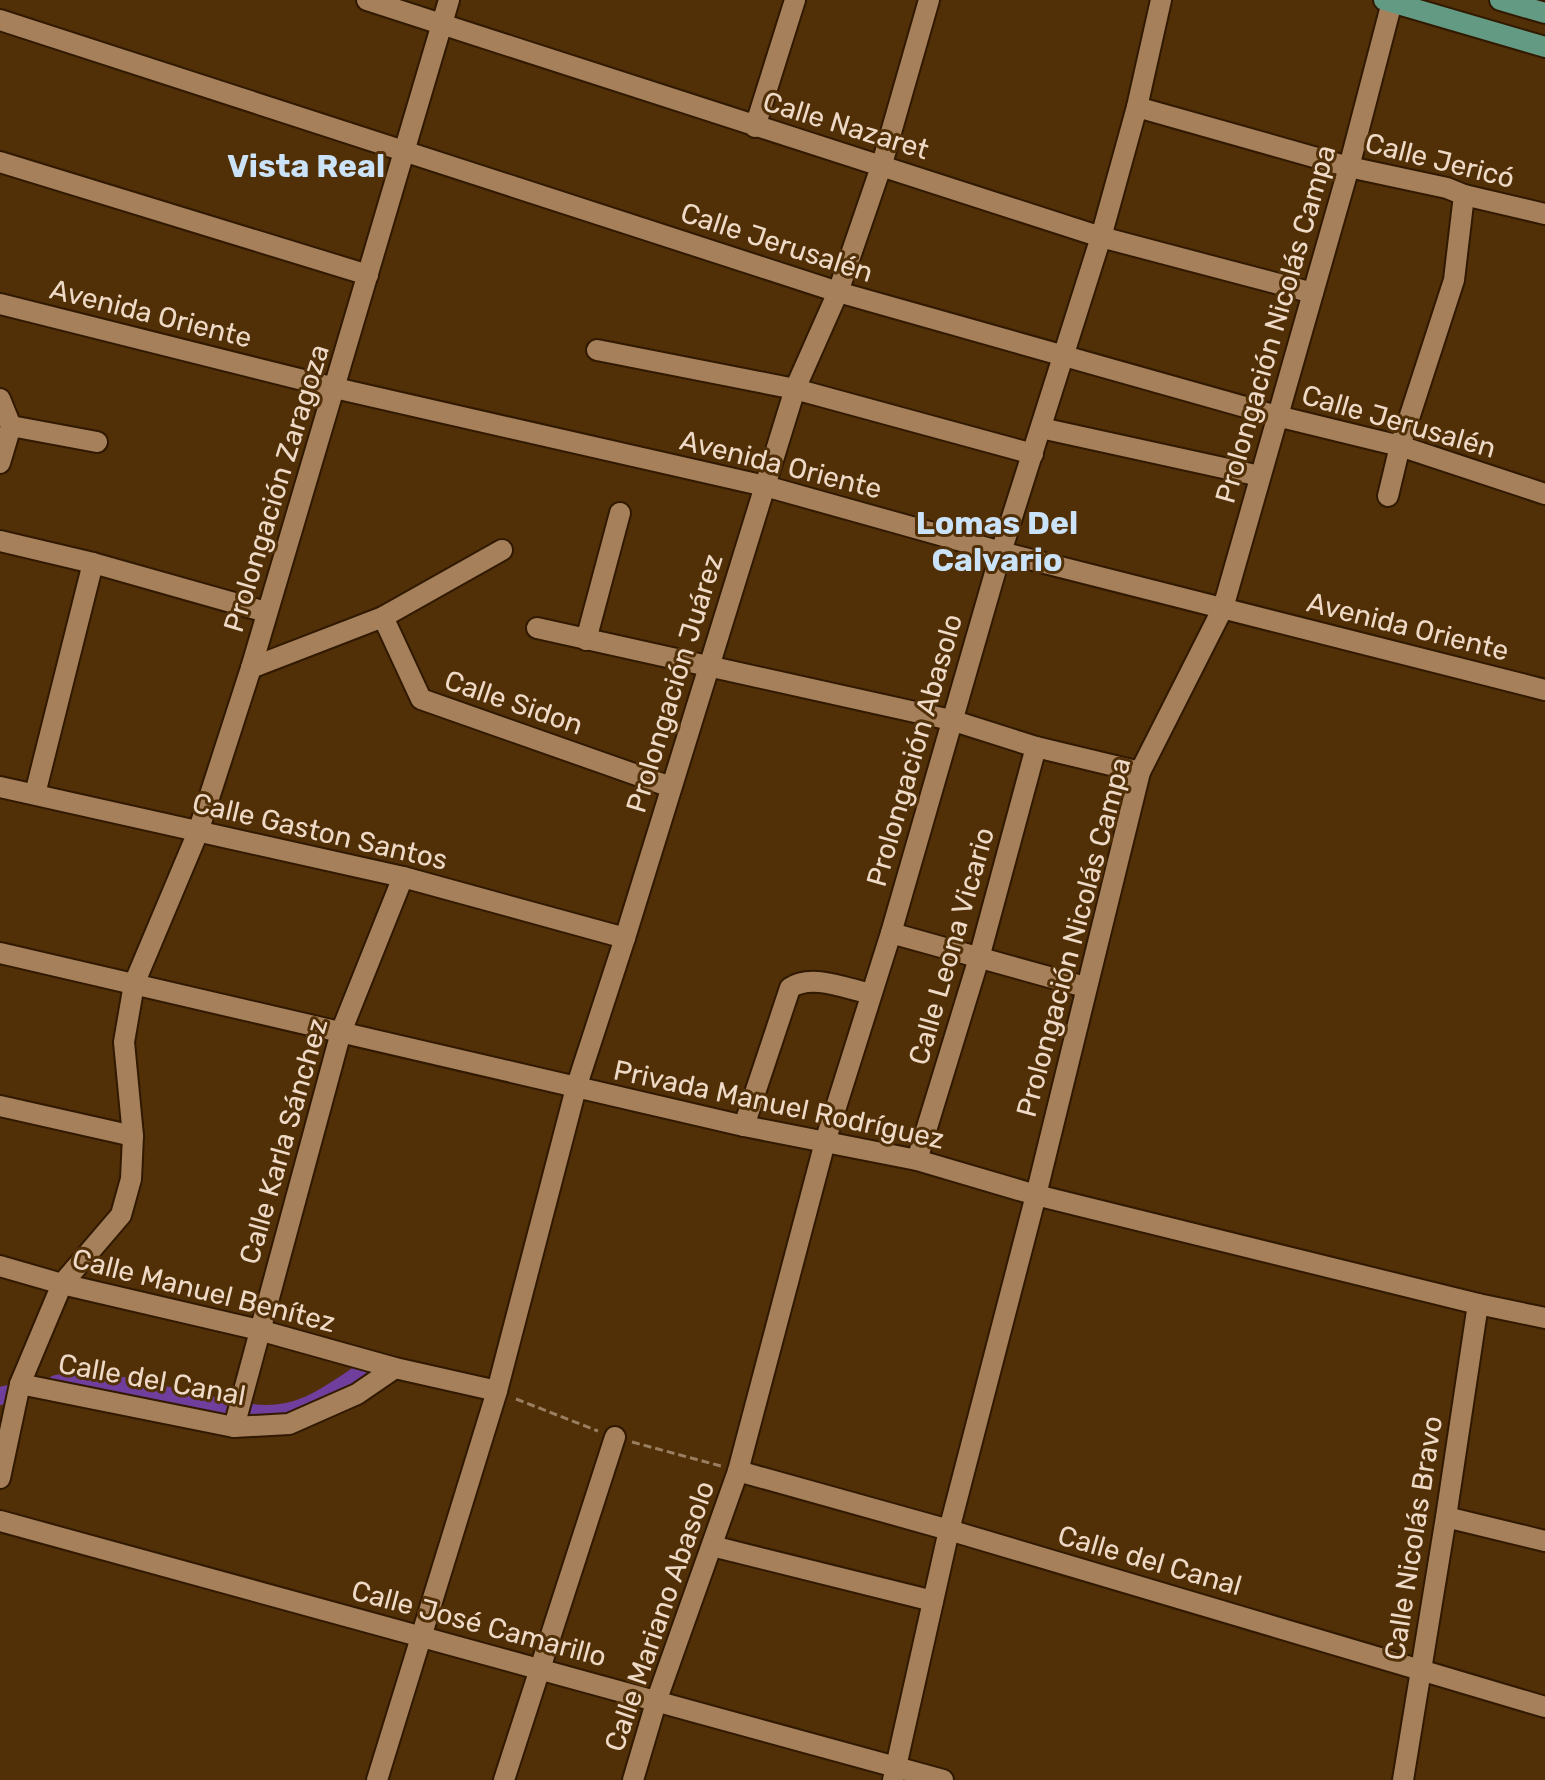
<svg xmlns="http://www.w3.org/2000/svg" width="1545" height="1780" viewBox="0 0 1545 1780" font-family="Rubik,sans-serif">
<rect width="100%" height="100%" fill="#513008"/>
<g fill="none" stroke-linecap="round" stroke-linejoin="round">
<g stroke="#703e9d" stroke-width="18">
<polyline points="56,1384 87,1378 228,1409"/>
<polyline points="0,1396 22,1391"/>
<path d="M252 1413C296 1419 324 1398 358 1375"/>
</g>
<g stroke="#311900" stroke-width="24">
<g id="minor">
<polyline points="367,0 1101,237 1313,293"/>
<polyline points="0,20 838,292 1277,416 1400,446 1545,494"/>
<polyline points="1137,107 1349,167 1447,188 1464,195 1545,214"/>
<polyline points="755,127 795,0"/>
<polyline points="0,162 368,275"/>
<polyline points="0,304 335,388 765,486 1001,552 1545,690"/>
<polyline points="597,350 795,389 1033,454"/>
<polyline points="0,399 11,426 0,463"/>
<polyline points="11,426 97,442"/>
<polyline points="1041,428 1260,476"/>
<polyline points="1388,496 1400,446 1454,280 1464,195"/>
<polyline points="0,541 93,563 266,612"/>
<polyline points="383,617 421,699 671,787"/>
<polyline points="537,628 951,720 1036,747 1140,772"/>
<polyline points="586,640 620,513"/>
<polyline points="251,668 383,617 502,550"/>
<polyline points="0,787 403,877 625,938"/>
<polyline points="35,794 93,563"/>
<polyline points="891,933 1085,987"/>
<polyline points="0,953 744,1126 917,1160 1036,1195 1478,1304 1545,1318"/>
<polyline points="0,1106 133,1136"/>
<path d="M744 1126 790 988C812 973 847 989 871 994"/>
<polyline points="917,1160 979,958 1036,747"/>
<polyline points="0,1266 62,1284 259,1330 395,1368 497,1391"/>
<polyline points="20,1384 234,1427 289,1424 357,1394 395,1368"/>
<polyline points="234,1427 341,1032 403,877"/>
<polyline points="738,1471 949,1530 1545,1707"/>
<polyline points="0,1478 20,1384 62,1284 121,1215 131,1179 133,1136 124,1042 134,984 198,832 251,668 449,0"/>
<polyline points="1446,1517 1545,1541"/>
<path d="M0 1521C314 1608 629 1692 943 1780"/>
<polyline points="712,1546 933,1601"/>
<polyline points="377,1780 497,1391 576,1088 625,938 795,389 838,292 882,164 929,0"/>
<polyline points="504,1780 615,1437"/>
<polyline points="633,1780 657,1699 738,1471 825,1142 891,933 1001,552 1101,237 1137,107 1161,0"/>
<polyline points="893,1780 949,1530 1036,1195 1140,772 1223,608 1349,167 1392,2"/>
<polyline points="1403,1780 1446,1517 1478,1304"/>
</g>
</g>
<g stroke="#311900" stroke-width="24">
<g id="major">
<polyline points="1384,0 1545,47"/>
<polyline points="1500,0 1545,13"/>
</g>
</g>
<g stroke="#9a7e60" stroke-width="3" stroke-dasharray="8 4" stroke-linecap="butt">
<polyline points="516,1399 598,1431"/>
<polyline points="632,1442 721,1466"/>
</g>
<use href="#minor" stroke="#a5805a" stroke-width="20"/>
<use href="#major" stroke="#639a84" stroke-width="20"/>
</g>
<g text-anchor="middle" stroke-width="6" stroke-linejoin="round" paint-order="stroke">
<g font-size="28" fill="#efdac7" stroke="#513008">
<text transform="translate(846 125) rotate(17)" y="10">Calle Nazaret</text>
<text transform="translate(1440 160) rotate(14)" y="10">Calle Jericó</text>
<text transform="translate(777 242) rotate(18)" y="10">Calle Jerusalén</text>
<text transform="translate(151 313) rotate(14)" y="10">Avenida Oriente</text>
<text transform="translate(1275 324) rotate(-74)" y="10">Prolongación Nicolás Campa</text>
<text transform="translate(1399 421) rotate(16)" y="10">Calle Jerusalén</text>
<text transform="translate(781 464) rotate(14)" y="10">Avenida Oriente</text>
<text transform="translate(276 488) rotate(-73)" y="10">Prolongación Zaragoza</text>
<text transform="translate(1408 626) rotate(14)" y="10">Avenida Oriente</text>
<text transform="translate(674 683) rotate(-73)" y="10">Prolongación Juárez</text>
<text transform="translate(514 702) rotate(19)" y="10">Calle Sidon</text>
<text transform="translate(914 750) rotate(-74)" y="10">Prolongación Abasolo</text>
<text transform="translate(320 831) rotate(13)" y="10">Calle Gaston Santos</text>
<text transform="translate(1073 937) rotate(-75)" y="10">Prolongación Nicolás Campa</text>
<text transform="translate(951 946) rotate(-74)" y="10">Calle Leona Vicario</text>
<text transform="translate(779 1104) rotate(12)" y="10">Privada Manuel Rodríguez</text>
<text transform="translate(283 1141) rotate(-74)" y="10">Calle Karla Sánchez</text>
<text transform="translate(204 1290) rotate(14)" y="10">Calle Manuel Benítez</text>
<text transform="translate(152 1379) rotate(10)" y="10">Calle del Canal</text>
<text transform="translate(1413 1538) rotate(-81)" y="10">Calle Nicolás Bravo</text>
<text transform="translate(1150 1560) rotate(16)" y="10">Calle del Canal</text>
<text transform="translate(659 1616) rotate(-71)" y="10">Calle Mariano Abasolo</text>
<text transform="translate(479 1623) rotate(15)" y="10">Calle José Camarillo</text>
</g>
<g font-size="32" font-weight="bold" fill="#cbe3f9" stroke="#513008">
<text x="306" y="177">Vista Real</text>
<text x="997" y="534">Lomas Del<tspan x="997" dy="37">Calvario</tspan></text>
</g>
</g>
</svg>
